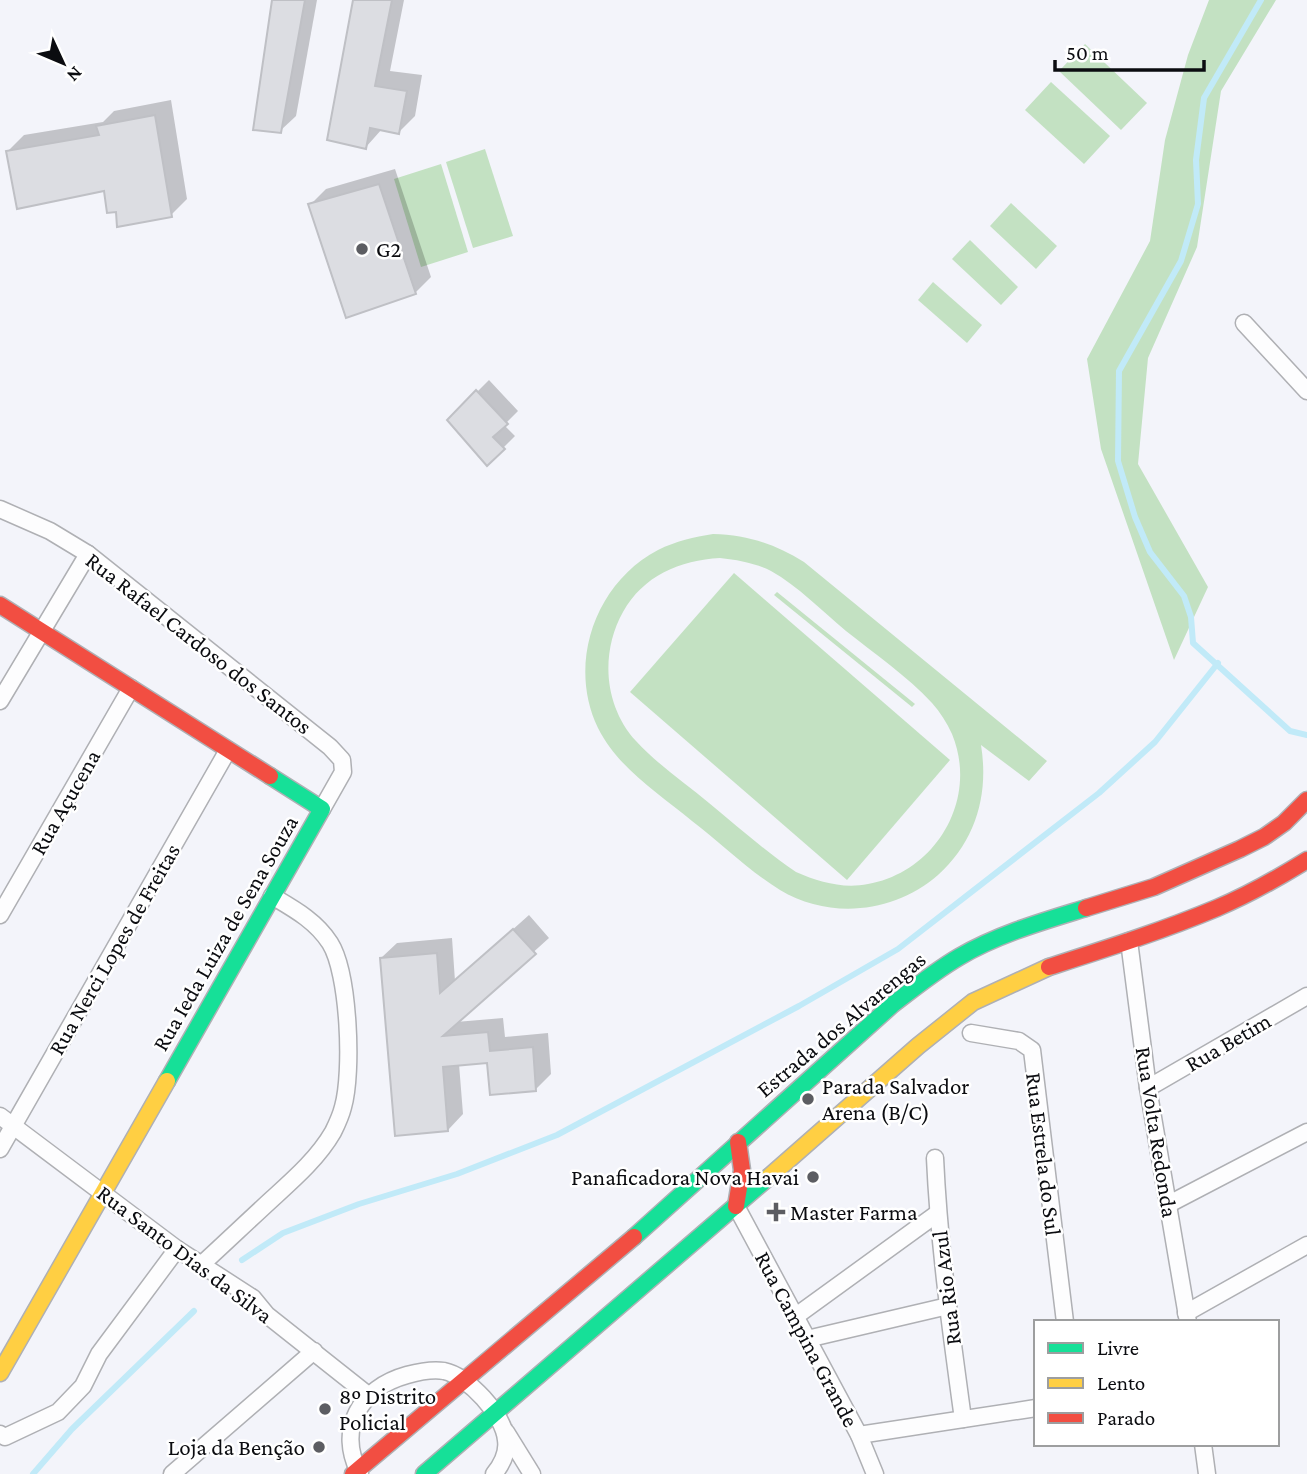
<svg xmlns="http://www.w3.org/2000/svg" width="1307" height="1474" viewBox="0 0 1307 1474" font-family="'Crimson Pro',serif">
<rect width="100%" height="100%" fill="#f3f4fa"/>
<g fill="#c3e1c2" fill-rule="evenodd">
<polygon points="1209,0 1276,0 1221,91 1197,247 1148,358 1138,464 1208,587 1174,660 1101,449 1087,359 1150,241 1165,140 1188,55"/>
<polygon points="1085,44 1147,103 1121,130 1059,71"/>
<polygon points="1051,82 1110,136 1084,164 1025,110"/>
<polygon points="485,149 513,236 473,248 446,162"/>
<polygon points="441,164 468,252 421,267 394,179"/>
<polygon points="1011,203 1057,246 1036,269 990,226"/>
<polygon points="970,240 1018,287 1001,305 952,259"/>
<polygon points="933,282 982,325 967,343 918,300"/>
<path d="M713 534C748 535 775 544 804 562L1047 761 1029 781 981 745C989 794 976 841 938 875 895 913 830 920 780 890 749 871 721 843 692 821 658 793 618 768 598 728 567 664 595 583 658 550 676 541 694 537 713 534ZM720 558C738 560 755 563 771 571 798 586 822 611 846 631 875 654 907 676 932 703 940 712 947 723 952 734 979 799 936 872 868 884 843 889 819 882 796 872 765 851 737 826 709 803 685 783 657 764 636 741 604 706 600 653 623 612 643 576 680 560 720 558Z"/>
<polygon points="734,573 950,760 847,880 630,692"/>
<polygon points="777,592 915,704 912,707 774,595"/>
</g>
<g fill="#0003">
<polygon points="274,0 317,0 296,116 280,131"/>
<polygon points="355,0 404,0 390,71 422,75 415,116 399,132 382,129 366,147"/>
<polygon points="171,100 187,199 171,215 118,210 106,189 8,151 24,135 103,122 114,111"/>
<polygon points="395,169 431,277 415,293 310,205 326,189"/>
<polygon points="489,380 518,411 504,425 515,436 487,464 449,420"/>
<polygon points="529,915 549,938 456,1022 503,1018 505,1037 548,1033 551,1074 536,1089 489,1062 459,1064 463,1114 448,1130 381,958 397,943 452,938 455,981"/>
</g>
<g fill="none" stroke-linecap="round" stroke-linejoin="round">
<g stroke="#c1eaf8" stroke-width="6">
<polyline points="1261,0 1204,98 1196,160 1198,204 1181,261 1119,371 1118,461 1135,517 1150,552 1184,596 1191,617 1193,643 1290,731 1307,735"/>
<polyline points="242,1260 283,1233 359,1204 457,1174 557,1135 799,1006 898,949 1099,793 1155,742 1218,663"/>
<polyline points="33,1474 72,1429 194,1311"/>
</g>
</g>
<g fill="#dcdde2" stroke="#bfc0c5" stroke-width="2">
<polygon points="272,0 305,0 281,133 253,130"/>
<polygon points="353,0 392,0 375,86 407,91 399,134 370,128 366,149 327,140"/>
<polygon points="155,115 172,217 117,227 116,212 107,213 104,191 17,209 6,151 99,135 96,126"/>
<polygon points="379,184 416,294 346,318 308,204"/>
<polygon points="476,390 508,424 493,437 505,449 487,466 447,420"/>
<polygon points="513,929 536,954 443,1036 488,1032 490,1051 533,1047 536,1091 490,1095 487,1063 443,1067 448,1131 395,1136 380,958 437,953 440,993"/>
</g>
<g fill="none" stroke-linecap="round" stroke-linejoin="round">
<g stroke="#afb0b4" stroke-width="19">
<g id="street">
<polyline points="1244,323 1307,391"/>
<polyline points="0,509 50,531 88,554 330,747 342,760 343,772 322,809"/>
<polyline points="0,701 88,554"/>
<polyline points="0,915 131,688"/>
<polyline points="1129,941 1148,1088 1188,1322"/>
<polyline points="971,1033 1019,1041 1032,1050 1065,1322"/>
<polyline points="1148,1088 1307,996"/>
<polyline points="0,1116 177,1249 253,1298 267,1315 368,1395"/>
<polyline points="0,1149 228,750"/>
<path d="M935 1158C939 1245 951 1332 963 1419"/>
<polyline points="1169,1204 1307,1132"/>
<polyline points="736,1206 859,1435 875,1474"/>
<path d="M201 1265C225 1243 248 1221 272 1199 294 1179 318 1158 333 1132 337 1124 341 1115 343 1107 353 1072 349 973 330 943 316 921 294 909 272 896"/>
<polyline points="1186,1313 1307,1245"/>
<polyline points="796,1316 938,1213"/>
<polyline points="807,1339 948,1306"/>
<polyline points="506,1432 532,1474"/>
<polyline points="0,1434 5,1437 58,1412 83,1386 99,1354 177,1249"/>
<polyline points="859,1435 1036,1408"/>
<polyline points="1203,1444 1207,1474"/>
<polyline points="172,1474 314,1351"/>
<path d="M360 1474C336 1429 360 1388 407 1375 418 1372 432 1369 444 1371 468 1376 504 1415 506 1440 508 1453 502 1464 494 1474"/>
</g>
</g>
<g stroke="#afb0b4" stroke-width="19">
<g id="fast">
<polyline points="167,1081 322,809 270,776"/>
<path d="M634 1237 892 1005C914 988 935 971 959 957 998 934 1044 921 1086 908"/>
<polyline points="424,1474 769,1177"/>
</g>
</g>
<g stroke="#afb0b4" stroke-width="19">
<g id="slow">
<polyline points="769,1177 918,1046 973,1002 1049,967"/>
<polyline points="0,1373 167,1081"/>
</g>
</g>
<g stroke="#afb0b4" stroke-width="19">
<g id="jam">
<polyline points="0,605 270,776"/>
<polyline points="1086,908 1154,887 1240,849 1264,837 1284,823 1307,800"/>
<path d="M1049 967C1105 949 1162 931 1217 908 1248 895 1278 878 1307 860"/>
<polyline points="736,1206 742,1170 738,1142"/>
<polyline points="353,1474 634,1237"/>
</g>
</g>
<use href="#street" stroke="#fdfdfe" stroke-width="16"/>
<use href="#fast" stroke="#16e098" stroke-width="16"/>
<use href="#slow" stroke="#ffcf43" stroke-width="16"/>
<use href="#jam" stroke="#f24e42" stroke-width="16"/>
</g>
<g fill="#5c5d62" stroke="#fff" stroke-width="2.5">
<circle cx="362" cy="249" r="7"/>
<circle cx="808" cy="1099" r="7"/>
<circle cx="813" cy="1177" r="7"/>
<path d="M772.5 1201.5h7v7h7v7h-7v7h-7v-7h-7v-7h7z"/>
<circle cx="325" cy="1409" r="7"/>
<circle cx="319" cy="1447" r="7"/>
</g>
<g text-anchor="middle" stroke-width="5" stroke-linejoin="round" paint-order="stroke">
<g font-size="23" fill="#0b0c10" stroke="#fff" text-anchor="start">
<text x="376" y="257">G2</text>
<text x="822" y="1094">Parada Salvador<tspan x="822" dy="26">Arena (B/C)</tspan></text>
<text x="799" y="1185" text-anchor="end">Panaficadora Nova Havai</text>
<text x="790" y="1220">Master Farma</text>
<text x="339" y="1404">8º Distrito<tspan x="339" dy="26">Policial</tspan></text>
<text x="305" y="1455" text-anchor="end">Loja da Benção</text>
</g>
<g font-size="23" fill="#0b0c10" stroke="#fff">
<text transform="translate(199 643) rotate(38)" y="8">Rua Rafael Cardoso dos Santos</text>
<text transform="translate(65 802) rotate(-60)" y="8">Rua Açucena</text>
<text transform="translate(225 933) rotate(-60)" y="8">Rua Ieda Luiza de Sena Souza</text>
<text transform="translate(114 949) rotate(-60)" y="8">Rua Nerci Lopes de Freitas</text>
<text transform="translate(841 1024) rotate(-40)" y="8">Estrada dos Alvarengas</text>
<text transform="translate(1228 1042) rotate(-30)" y="8">Rua Betim</text>
<text transform="translate(1157 1132) rotate(81)" y="8">Rua Volta Redonda</text>
<text transform="translate(1044 1154) rotate(83)" y="8">Rua Estrela do Sul</text>
<text transform="translate(185 1254) rotate(37)" y="8">Rua Santo Dias da Silva</text>
<text transform="translate(946 1288) rotate(-97)" y="8">Rua Rio Azul</text>
<text transform="translate(807 1339) rotate(62)" y="8">Rua Campina Grande</text>
</g>
</g>
<rect x="1034" y="1320" width="245" height="126" fill="#ffffff" stroke="#9d9e9f" stroke-width="2"/>
<rect x="1048" y="1343" width="35" height="10" fill="#16e098" stroke="#9d9e9f" stroke-width="2"/>
<text x="1097" y="1355" font-size="21" fill="#0b0c10">Livre</text>
<rect x="1048" y="1378" width="35" height="10" fill="#ffcf43" stroke="#9d9e9f" stroke-width="2"/>
<text x="1097" y="1390" font-size="21" fill="#0b0c10">Lento</text>
<rect x="1048" y="1413" width="35" height="10" fill="#f24e42" stroke="#9d9e9f" stroke-width="2"/>
<text x="1097" y="1425" font-size="21" fill="#0b0c10">Parado</text>
<g transform="translate(63 63) rotate(134)" stroke="#ffffff" stroke-width="5" paint-order="stroke">
<path d="M0-5L12 26L0 18L-12 26Z" fill="#0b0c10"/>
<text y="-10" font-size="19" font-weight="bold" text-anchor="middle" fill="#0b0c10">N</text>
</g>
<path d="M1055 60v10h149v-10" fill="none" stroke="#0b0c10" stroke-width="3.5"/>
<text x="1066" y="60" font-size="21" fill="#0b0c10" stroke="#ffffff" stroke-width="5" paint-order="stroke">50 m</text>
</svg>
